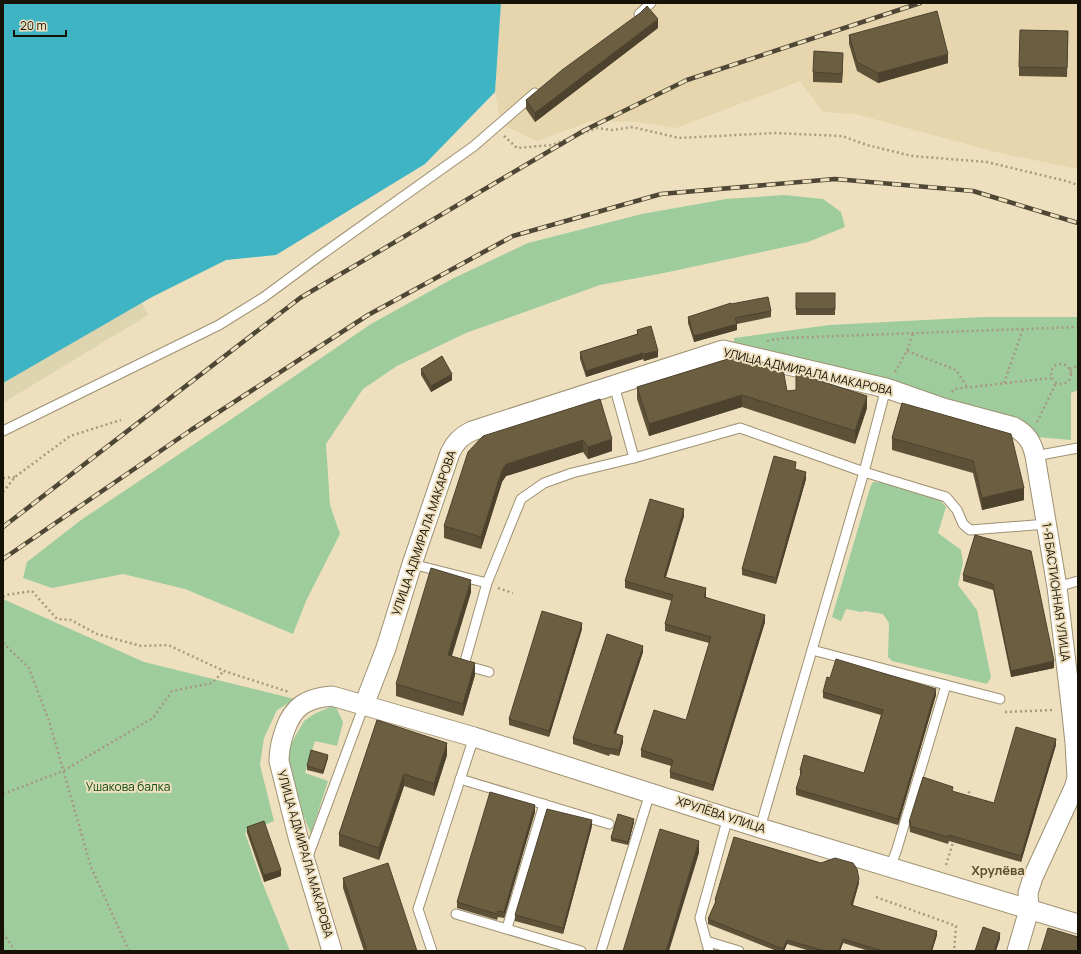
<svg xmlns="http://www.w3.org/2000/svg" width="1081" height="954" viewBox="0 0 1081 954" font-family="Manrope,sans-serif">
<rect width="100%" height="100%" fill="#eee0be"/>
<polygon fill="#e6d5ad" points="501,3 1078,3 1078,169 1000,153 855,114 823,112 800,81 676,128 637,122 591,121 537,141 501,124 495,92"/>
<g fill="#9fcc9d">
<polygon points="784,195 823,199 841,212 845,227 808,242 664,273 600,285 466,333 397,366 363,389 326,444 330,505 340,534 306,601 293,634 185,589 123,574 52,588 23,578 27,562 81,520 233,418 371,324 452,279 528,243 642,214 726,199"/>
<polygon points="983,317 1078,317 1078,390 1071,393 1071,440 1025,436 734,350 734,338 829,325"/>
<polygon points="873,482 887,483 941,501 946,507 938,533 961,550 963,563 958,585 977,610 991,677 987,684 892,661 888,657 889,623 883,614 865,611 861,612 846,609 841,621 832,617 870,488"/>
<polygon points="3,599 144,662 295,699 277,710 264,738 260,765 274,821 245,833 262,882 290,951 3,951"/>
<polygon points="335,705 343,722 337,746 315,741 305,773 328,781 311,834 285,770 286,753 304,721 316,713"/>
</g>
<polygon fill="#ddd4b0" points="133,285 148,315 3,403 3,358"/>
<polygon fill="#3eb4c5" points="3,3 501,3 495,92 425,164 276,255 226,260 152,297 3,383"/>
<g fill="none" stroke-linecap="round" stroke-linejoin="round">
<g stroke="#9e9171" stroke-width="11">
<g id="lane">
<polyline points="639,14 651,3"/>
<polyline points="614,385 634,458"/>
<polyline points="3,431 219,325 264,297 321,255 474,146 535,93"/>
<polyline points="1035,456 1078,448"/>
<polyline points="412,564 487,583 521,499 544,483 572,473 634,458 740,428 864,472 946,497 957,510 963,524 970,530 1047,524"/>
<polyline points="487,583 464,665 489,672"/>
<polyline points="1057,587 1078,581"/>
<polyline points="812,650 946,685 896,852 890,867"/>
<polyline points="946,685 1000,699"/>
<polyline points="460,779 609,824"/>
<polyline points="760,828 864,472 886,388"/>
<polyline points="307,859 364,705"/>
<polyline points="456,914 581,951"/>
<polyline points="507,928 544,804"/>
<polyline points="706,941 739,951"/>
<polyline points="432,951 418,909 474,737"/>
<polyline points="601,951 650,793"/>
<polyline points="709,951 700,918 728,817"/>
</g>
</g>
<g stroke="#9e9171" stroke-width="21">
<g id="street">
<path d="M364 705 386 648 412 564 450 453C455 442 461 436 472 431L723 350 886 388 943 408 1014 427C1027 434 1032 442 1035 456L1057 587 1071 705 1075 743 1077 778 1074 788 1033 877 1028 893 1029 910 1017 951"/>
<path d="M332 951 298 837 279 761C279 750 281 741 285 730 293 706 307 698 332 696L474 737 760 828 1078 924"/>
</g>
</g>
<g stroke="#a59a80" stroke-width="2.5" stroke-dasharray="2 3" stroke-linecap="butt">
<polyline points="504,136 517,148 552,145 597,128 612,130 632,127 679,138 775,133 842,136 867,145 912,156 987,162 1066,181 1078,185"/>
<polyline points="767,341 784,338 1078,327"/>
<polyline points="907,351 956,370 967,387"/>
<circle cx="1061" cy="374" r="10"/>
<polyline points="1070,370 1078,365"/>
<polyline points="895,372 907,351 913,333"/>
<polyline points="1004,383 1023,329"/>
<polyline points="952,392 954,389 1051,378"/>
<polyline points="1037,422 1056,383"/>
<polyline points="3,478 15,477"/>
<polyline points="3,492 15,477 70,436 121,420"/>
<polyline points="498,588 513,593"/>
<polyline points="3,597 6,595 32,591 57,619 71,620 97,634 141,646 168,645 224,671 289,692"/>
<polyline points="3,643 29,668 49,721 91,867 129,951"/>
<polyline points="1005,712 1054,710"/>
<polyline points="3,794 63,771 153,718 172,691 212,683 224,671"/>
<polyline points="967,798 970,789"/>
<polyline points="946,865 954,839"/>
<polyline points="876,897 956,926 954,951"/>
<polyline points="3,933 15,951"/>
</g>
<use href="#lane" stroke="#fff" stroke-width="9"/>
<use href="#street" stroke="#fff" stroke-width="19"/>
<g stroke="#4e4735" stroke-width="4.5">
<g id="rail">
<polyline points="3,527 300,298 585,130 687,80 920,3"/>
<polyline points="3,559 191,430 368,315 513,236 661,194 835,179 973,191 1078,223"/>
</g>
</g>
<use href="#rail" stroke="#eee0be" stroke-width="3" stroke-dasharray="9" stroke-linecap="butt"/>
</g>
<g fill="#5d5238">
<polygon points="658,28 535,122 526,109 526,100"/>
<polygon points="849,35 948,63 878,83 857,71 849,44"/>
<polygon points="1068,40 1067,77 1019,76 1019,67"/>
<polygon points="843,62 842,83 813,82 813,72"/>
<rect x="796" y="293" width="39" height="22"/>
<polygon points="731,304 771,311 771,317 737,324 737,330 694,342 688,323 688,317"/>
<polygon points="637,330 658,357 644,361 643,359 586,377 580,359 580,352 637,334"/>
<polygon points="421,369 452,380 431,392 421,375"/>
<polygon points="637,387 787,391 867,408 855,444 742,407 649,436 637,399"/>
<polygon points="600,399 612,451 588,459 583,452 506,476 502,482 481,549 444,538 444,526"/>
<polygon points="902,403 1024,500 982,510 973,473 892,450 892,438"/>
<polygon points="796,469 796,470 806,479 776,584 742,575 742,569"/>
<polygon points="684,516 666,577 706,595 706,597 765,622 713,791 670,778 670,772 671,766 641,757 641,750 686,720 709,643 665,631 665,624 672,601 625,588 625,581"/>
<polygon points="975,535 1054,668 1011,677 993,590 963,581 963,575"/>
<polygon points="471,592 452,656 475,675 463,716 396,696 396,684"/>
<polygon points="582,629 549,737 509,725 509,719"/>
<polygon points="643,652 616,734 623,742 619,756 610,754 609,756 573,744 573,738"/>
<polygon points="823,692 936,695 898,825 796,795 796,789 800,776 800,770 864,773 881,715 823,698"/>
<polygon points="377,720 447,755 434,796 404,786 379,860 339,846 339,834"/>
<polygon points="1056,745 1021,862 949,841 948,844 910,832 909,822 953,792 994,803"/>
<polygon points="328,758 323,774 307,770 307,766"/>
<polygon points="535,812 504,918 498,917 497,920 457,908 457,902"/>
<polygon points="634,822 628,845 611,841 611,838"/>
<polygon points="592,826 563,934 515,921 515,915"/>
<polygon points="247,827 281,876 264,882 247,833"/>
<polygon points="343,878 417,951 364,951 343,888"/>
<polygon points="859,883 853,905 937,935 932,951 869,951 843,943 840,951 810,951 787,944 784,951 777,951 708,924 708,919 715,904 715,900"/>
</g>
<g fill="#4c422e">
<polygon points="658,19 658,28 535,122 535,113"/>
<polygon points="843,53 843,62 842,83 842,74"/>
<polygon points="948,54 948,63 878,83 878,73"/>
<polygon points="737,324 737,330 694,342 694,336"/>
<polygon points="658,351 658,357 644,361 644,354"/>
<polygon points="643,353 643,359 586,377 586,371"/>
<polygon points="452,374 452,380 431,392 431,386"/>
<polygon points="742,395 742,407 649,436 649,424"/>
<polygon points="867,396 867,408 855,444 855,431"/>
<polygon points="612,439 612,451 588,459 588,447"/>
<polygon points="583,440 583,452 506,476 502,482 481,549 481,537 502,470 506,464"/>
<polygon points="806,472 806,479 776,584 776,578"/>
<polygon points="1024,488 1024,500 982,510 982,498"/>
<polygon points="684,509 684,516 664,583 664,577"/>
<polygon points="471,580 471,592 448,667 448,655"/>
<polygon points="706,588 706,595 704,603 704,597"/>
<polygon points="765,615 765,622 713,791 713,785"/>
<polygon points="582,623 582,629 549,737 549,731"/>
<polygon points="643,646 643,652 614,739 614,733"/>
<polygon points="1054,661 1054,668 1011,677 1011,671"/>
<polygon points="475,663 475,675 463,716 463,704"/>
<polygon points="936,689 936,695 898,825 898,819"/>
<polygon points="623,736 623,742 619,756 619,750"/>
<polygon points="1056,739 1056,745 1021,862 1021,856"/>
<polygon points="447,743 447,755 434,796 434,784"/>
<polygon points="328,755 328,758 323,774 323,771"/>
<polygon points="404,774 404,786 379,860 379,848"/>
<polygon points="535,805 535,812 504,918 504,912"/>
<polygon points="634,819 634,822 628,845 628,842"/>
<polygon points="592,820 592,826 563,934 563,928"/>
<polygon points="699,841 699,853 669,951 666,951"/>
<polygon points="281,870 281,876 264,882 264,875"/>
<polygon points="859,879 859,883 851,909 851,905"/>
<polygon points="937,931 937,935 932,951 931,951"/>
<polygon points="1000,933 1000,939 996,951 994,951"/>
<polygon points="843,939 843,943 840,951 839,951"/>
<polygon points="787,940 787,944 784,951 783,951 783,949"/>
</g>
<g fill="#6c5f41" stroke="#4c422e">
<polygon points="647,6 658,19 535,113 526,100 562,70 640,13"/>
<polygon points="937,11 948,54 878,73 857,62 849,35"/>
<polygon points="1020,30 1068,31 1067,68 1019,67"/>
<polygon points="814,51 843,53 842,74 813,72"/>
<rect x="796" y="293" width="39" height="16"/>
<polygon points="768,297 771,311 735,318 737,324 694,336 688,317 731,303 731,304"/>
<polygon points="651,326 658,351 644,354 643,353 586,371 580,352 638,334 637,330"/>
<polygon points="741,355 783,369 787,391 796,390 796,373 867,396 855,431 742,395 649,424 637,387"/>
<polygon points="442,356 452,374 431,386 421,369"/>
<polygon points="600,399 612,439 588,447 583,440 506,464 502,470 481,537 444,526 468,452 483,436"/>
<polygon points="902,403 1011,434 1024,488 982,498 973,461 892,438"/>
<polygon points="774,456 796,462 795,469 806,472 776,578 742,569"/>
<polygon points="650,499 684,509 664,577 706,588 704,597 765,615 713,785 670,772 673,760 641,750 654,710 686,720 711,637 665,624 673,595 625,581"/>
<polygon points="975,535 1031,551 1054,661 1011,671 993,584 963,575"/>
<polygon points="431,568 471,580 448,655 475,663 463,704 396,684"/>
<polygon points="542,611 582,623 549,731 509,719"/>
<polygon points="607,634 643,646 614,733 623,736 619,750 610,748 609,749 573,738"/>
<polygon points="836,659 936,689 898,819 796,789 802,770 800,770 804,755 864,773 883,710 823,692 827,677 830,678"/>
<polygon points="377,720 447,743 434,784 404,774 379,848 339,834"/>
<polygon points="1016,727 1056,739 1021,856 949,835 948,837 910,826 911,823 909,822 923,777 953,787 952,791 994,803"/>
<polygon points="311,750 328,755 323,771 307,766"/>
<polygon points="490,792 535,805 504,912 498,911 497,914 457,902"/>
<polygon points="547,809 592,820 563,928 515,915"/>
<polygon points="618,814 634,819 628,842 611,838"/>
<polygon points="264,821 281,870 264,875 247,827"/>
<polygon points="660,829 699,841 666,951 623,951"/>
<polygon points="734,837 821,863 835,858 853,863 857,869 859,879 851,905 937,931 931,951 883,951 843,939 839,951 825,951 787,940 783,949 708,919 716,901 715,900"/>
<polygon points="388,863 417,951 367,951 343,878"/>
<polygon points="983,927 1000,933 994,951 975,951"/>
<polygon points="1048,928 1078,937 1078,948 1077,951 1041,951"/>
</g>
<g text-anchor="middle" stroke-width="4" stroke-linejoin="round" paint-order="stroke">
<g font-size="12" fill="#171206" stroke="#eee0be">
<text transform="translate(808 372) rotate(13)" y="4">УЛИЦА АДМИРАЛА МАКАРОВА</text>
<text transform="translate(424 533) rotate(-71)" y="4">УЛИЦА АДМИРАЛА МАКАРОВА</text>
<text transform="translate(1056 592) rotate(82)" y="4">1-Я БАСТИОННАЯ УЛИЦА</text>
<text transform="translate(721 815) rotate(18)" y="4">ХРУЛЁВА УЛИЦА</text>
<text transform="translate(305 854) rotate(74)" y="4">УЛИЦА АДМИРАЛА МАКАРОВА</text>
</g>
<g font-size="12" fill="#0d4b10" stroke="#eee0be">
<text x="128" y="791">Ушакова балка</text>
</g>
<g font-size="13" font-weight="bold" fill="#5b4f31" stroke="#eee0be">
<text x="998" y="875">Хрулёва</text>
</g>
</g>
<rect width="1081" height="954" fill="none" stroke="#171206" stroke-width="8"/>
<path d="M14 30v6h52v-6" fill="none" stroke="#171206" stroke-width="2"/>
<text x="20" y="30" font-size="12" fill="#171206" stroke="#eee0be" stroke-width="3" paint-order="stroke">20 m</text>
</svg>
